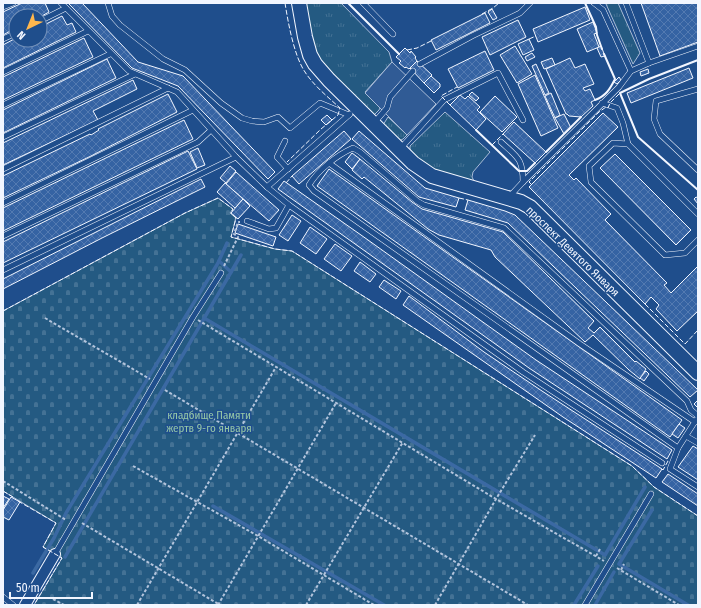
<svg xmlns="http://www.w3.org/2000/svg" width="701" height="608" viewBox="0 0 701 608" font-family="'Fira Sans Condensed',sans-serif">
<defs>
<pattern id="grass-tufts" width="24" height="20" patternUnits="userSpaceOnUse"><rect width="24" height="20" fill="#245a82"/><path d="M3 7l-1-3M5 7V3M7 7l1-3M15 17l-1-3M17 17v-4M19 17l1-3" fill="none" stroke="#447295"/></pattern>
<pattern id="cemetery-stones" width="16" height="16" patternUnits="userSpaceOnUse"><rect width="16" height="16" fill="#245a82"/><path d="M2 7V4a2 2 0 0 1 4 0v3zM10 15v-3a2 2 0 0 1 4 0v3z" fill="#447295"/></pattern>
<pattern id="building-cross-hatch" width="8" height="8" patternUnits="userSpaceOnUse"><rect width="8" height="8" fill="#3563a3"/><path d="M0 0l8 8M0 8l8-8" fill="none" stroke="#537ab1"/></pattern>
</defs>
<rect width="100%" height="100%" fill="#1f4e8c"/>
<g fill="url(#grass-tufts)" stroke="#a8bbd7">
<path d="M305 3H341L389 52 392 62 365 92 380 108 379 110 373 116C355 98 326 74 316 51 310 39 308 17 305 3Z"/>
<polygon points="608,3 618,3 640,53 633,64 606,4"/>
<polygon points="445,112 490,152 473,172 472,177 475,183 431,169 410,152 410,146"/>
<polygon points="388,117 407,135 403,139 399,141 383,125"/>
</g>
<polygon fill="url(#cemetery-stones)" stroke="#a8bbd7" points="218,198 233,209 230,213 236,218 231,237 275,249 292,251 632,466 654,487 698,516 698,605 34,605 62,558 43,547 56,523 3,491 3,311 185,213"/>
<polygon fill="#305b95" stroke="#a8bbd7" points="392,62 436,104 407,135 365,93"/>
<g fill="none" stroke-linecap="round" stroke-linejoin="round">
<g stroke="#3b69a3" stroke-width="3.5">
<polyline points="219,261 231,272"/>
<polyline points="204,318 605,555 645,487"/>
<polyline points="213,506 384,605"/>
<polyline points="652,510 619,564 688,605"/>
<polyline points="65,557 241,255"/>
<polyline points="33,573 54,538 66,513 218,263 227,243"/>
<polyline points="574,605 598,566"/>
<polyline points="595,605 614,572"/>
</g>
</g>
<g fill="url(#building-cross-hatch)" stroke="#f2f6ff">
<polygon points="22,3 45,3 49,12 40,17 16,16 16,28 3,35 3,12"/>
<polygon points="68,3 82,3 138,62 183,76 275,172 268,179 178,86 132,68"/>
<polygon points="641,3 698,3 698,42 660,56"/>
<polygon points="585,7 590,20 538,42 533,29"/>
<polygon points="492,9 497,18 493,20 488,12"/>
<polygon points="485,13 490,23 436,50 431,40"/>
<polygon points="62,16 67,25 72,23 76,32 3,68 3,45 16,38 16,40 40,40 40,27"/>
<polygon points="518,20 526,37 490,55 482,37"/>
<polygon points="593,22 597,33 594,34 599,47 587,52 577,29"/>
<polygon points="84,38 93,57 3,100 3,77"/>
<polygon points="529,39 534,50 523,55 518,44"/>
<polygon points="515,46 532,74 517,83 500,55"/>
<polygon points="601,46 605,56 601,57 597,48"/>
<polygon points="405,48 410,53 411,51 416,57 415,58 417,61 409,69 406,67 405,68 399,63 401,61 396,57"/>
<polygon points="485,51 494,70 458,88 448,69"/>
<polygon points="532,53 535,57 527,61 525,57"/>
<polygon points="552,58 555,65 544,69 541,62"/>
<polygon points="570,58 575,68 585,64 594,84 583,88 585,91 590,89 595,100 591,102 593,106 581,117 569,116 567,114 566,114 546,69"/>
<polygon points="107,59 116,78 3,133 3,110"/>
<polygon points="417,61 432,75 424,83 410,68"/>
<polygon points="536,64 549,93 545,95 532,66"/>
<polygon points="689,68 693,78 631,103 627,93"/>
<polygon points="648,69 649,73 641,76 640,72"/>
<polygon points="535,75 558,128 541,136 518,84"/>
<polygon points="431,76 440,84 440,87 434,93 424,83"/>
<polygon points="619,77 621,80 617,84 614,82"/>
<polygon points="133,80 137,89 93,111 98,120 3,165 3,143"/>
<polygon points="472,92 479,98 476,101 469,95"/>
<polygon points="551,93 560,115 555,118 545,96"/>
<polygon points="168,94 177,112 91,156 3,198 3,176 90,134 91,135 99,130 98,129"/>
<polygon points="460,95 465,99 468,96 480,107 477,110 486,119 476,130 450,105"/>
<polygon points="495,96 517,117 502,132 480,112"/>
<polygon points="603,113 618,127 569,175 574,180 576,178 611,214 605,220 667,283 664,285 671,293 698,266 698,311 677,331 656,309 659,305 651,297 645,304 529,187"/>
<polygon points="564,114 571,128 564,134 555,118"/>
<polygon points="327,115 332,120 326,125 321,120"/>
<polygon points="184,120 193,139 3,231 3,208"/>
<polygon points="514,122 546,152 535,163 503,134"/>
<polygon points="344,131 351,139 299,184 292,176"/>
<polygon points="359,131 425,188 459,198 456,207 419,197 352,139"/>
<polygon points="198,148 205,165 197,168 190,152"/>
<polygon points="188,151 197,169 3,263 3,242"/>
<polygon points="352,153 360,159 352,169 345,162"/>
<polygon points="615,154 691,230 676,245 600,168"/>
<polygon points="360,159 412,202 422,209 503,232 594,321 588,328 594,333 600,327 635,362 636,361 646,369 640,379 629,370 593,335 585,342 495,257 491,250 439,235 428,229 364,177 362,179 352,170"/>
<polygon points="230,166 236,171 226,183 220,178"/>
<polygon points="329,169 682,420 670,437 317,186"/>
<polygon points="236,172 279,210 269,221 226,184"/>
<polygon points="201,179 205,187 102,238 3,289 3,279"/>
<polygon points="284,181 361,235 536,360 672,450 667,459 529,368 278,189"/>
<polygon points="225,183 243,199 235,208 217,192"/>
<polygon points="696,197 698,198 698,204 694,199"/>
<polygon points="243,199 250,206 238,219 231,213"/>
<polygon points="468,200 505,211 515,215 698,390 690,397 508,223 465,210"/>
<polygon points="292,215 301,221 288,241 279,235"/>
<polygon points="238,224 276,237 273,246 235,233"/>
<polygon points="310,227 327,239 316,254 300,243"/>
<polygon points="335,244 352,256 341,271 324,259"/>
<polygon points="360,262 376,274 370,282 354,271"/>
<polygon points="384,280 401,291 396,299 379,287"/>
<polygon points="409,296 484,352 542,391 662,469 656,478 563,417 403,305"/>
<polygon points="646,371 649,374 644,381 640,378"/>
<polygon points="698,400 698,408 694,404"/>
<polygon points="679,424 685,428 678,438 672,434"/>
<polygon points="693,446 698,449 698,480 678,467"/>
<polygon points="668,474 698,494 698,506 662,482"/>
<polygon points="3,496 9,499 3,508"/>
<polygon points="11,497 20,502 9,520 3,517 3,510"/>
</g>
<g fill="none" stroke-linecap="round" stroke-linejoin="round">
<g stroke="#f2f6ff" stroke-width="6">
<g id="lane">
<polyline points="61,3 129,71 177,92 236,157 267,187 289,205 523,372 662,463"/>
<polyline points="108,3 112,16 120,25 163,59 185,70 221,103 242,118 252,121 264,122 278,117 290,128 320,103 349,115"/>
<polyline points="363,3 393,34"/>
<polyline points="594,3 603,10 631,71"/>
<polyline points="3,7 13,3"/>
<polyline points="40,21 66,8"/>
<polyline points="3,39 16,33"/>
<polyline points="649,63 698,46"/>
<polyline points="420,64 472,36 520,13 530,3"/>
<polyline points="3,72 88,31"/>
<polyline points="698,89 656,101 654,119 660,134 698,170"/>
<polyline points="602,103 617,108 623,123 628,144 698,214"/>
<polyline points="3,105 110,54"/>
<polyline points="374,123 387,108 390,97 413,71"/>
<polyline points="3,137 135,74"/>
<polyline points="285,141 277,157 288,169"/>
<path d="M501 142C517 157 523 158 523 182"/>
<polyline points="628,144 613,143 589,166 591,182 665,255 685,253 698,240"/>
<polyline points="400,149 444,100 498,73 523,120"/>
<polyline points="329,163 580,344 695,422"/>
<polyline points="3,169 168,88"/>
<polyline points="267,187 350,114"/>
<polyline points="509,197 523,182 619,87 631,71 649,63 626,3"/>
<polyline points="3,203 193,110"/>
<polyline points="247,221 269,229 276,228 289,205"/>
<polyline points="3,236 198,142 211,130"/>
<polyline points="3,270 236,157"/>
<polyline points="696,420 678,448 670,469 698,487"/>
<polyline points="686,436 698,443"/>
<path d="M678 448 314 191 309 185C318 170 337 155 353 148L360 152 417 201 424 205 504 228 687 401 691 410 698 416"/>
<polyline points="55,554 193,317 221,273"/>
<polyline points="3,597 13,605"/>
<polyline points="585,605 651,494"/>
</g>
</g>
<g stroke="#f2f6ff" stroke-width="12">
<polyline id="street" points="25,605 55,554"/>
</g>
<g stroke="#f2f6ff" stroke-width="16">
<polyline id="secondary" points="299,3 305,37 310,55 315,64 329,80 413,163 432,176 521,202 530,207 698,373"/>
</g>
<g stroke="#b3c4dc" stroke-width="2" stroke-dasharray="3 2" stroke-linecap="butt">
<polyline points="224,266 238,237 234,234 238,222 240,222"/>
<polyline points="45,318 150,379"/>
<polyline points="198,320 496,499 604,561"/>
<polyline points="165,390 528,605"/>
<polyline points="133,466 258,536 374,605"/>
<polyline points="3,481 66,520"/>
<polyline points="82,523 220,605"/>
<polyline points="596,556 600,549"/>
<polyline points="617,568 679,605"/>
<polyline points="621,570 624,564"/>
<polyline points="53,599 64,605"/>
<polyline points="137,605 276,367"/>
<polyline points="218,605 336,403"/>
<polyline points="306,605 403,442"/>
<polyline points="435,605 496,499 535,435"/>
</g>
<use href="#lane" stroke="#1f4e8c" stroke-width="5"/>
<use href="#street" stroke="#1f4e8c" stroke-width="10"/>
<use href="#secondary" stroke="#1f4e8c" stroke-width="14"/>
<g stroke="#f2f6ff" stroke-width="1" stroke-dasharray="5 2" stroke-linecap="butt">
<path d="M285 3C288 22 294 56 305 72 314 86 328 97 340 108L338 115 321 129 287 162"/>
<polyline points="482,14 493,8 499,3"/>
<polyline points="529,39 536,36"/>
<polyline points="407,50 417,48 433,40"/>
<polyline points="450,105 441,96 457,87"/>
<polyline points="492,145 503,134"/>
<polyline points="286,183 292,176"/>
<polyline points="531,184 529,182 599,112 606,107 608,108 610,103 620,93"/>
<polyline points="459,198 468,200"/>
<polyline points="233,215 236,218 231,237 275,249 292,251 632,466 654,487 698,516"/>
<polyline points="645,304 685,344 698,330"/>
<polyline points="3,311 185,213 218,198 233,209 232,211"/>
<polyline points="662,469 663,470 668,461 667,459"/>
<polyline points="3,491 13,497"/>
<polyline points="18,501 56,523 43,547 62,558 34,605"/>
</g>
<g stroke="#f2f6ff" stroke-width="2">
<polyline points="348,3 399,54"/>
<polyline points="585,3 596,27 597,35 602,49"/>
<polyline points="698,60 649,79 620,93 638,137 698,190"/>
<path d="M595 100C606 96 610 89 615 79L604 54"/>
<polyline points="476,130 519,171 527,171 535,163"/>
<polyline points="546,152 581,117"/>
</g>
</g>
<g text-anchor="middle" stroke-width="3" stroke-linejoin="round" paint-order="stroke">
<g font-size="11" fill="#f2f6ff" stroke="#1f4e8c">
<text transform="translate(573 251) rotate(44)" y="4">проспект Девятого Января</text>
</g>
<g font-size="11" fill="#97c8a6" stroke="#1f4e8c">
<text x="209" y="419">кладбище Памяти<tspan x="209" dy="13">жертв 9-го января</tspan></text>
</g>
</g>
<rect width="701" height="608" fill="none" stroke="#f2f6ff" stroke-width="8"/>
<g transform="translate(28 28) rotate(223)"><circle r="19" fill="#1f4e8c" stroke="#7391ba"/>
<path d="M0-3L7 15L0 10L-7 15Z" fill="#ffb74d"/>
<text y="-6" font-size="11" font-weight="bold" text-anchor="middle" fill="#f2f6ff">N</text>
</g>
<path d="M10 592v6h82v-6" fill="none" stroke="#f2f6ff" stroke-width="2"/>
<text x="16" y="592" font-size="12" fill="#f2f6ff" stroke="#1f4e8c" stroke-width="3" paint-order="stroke">50 m</text>
</svg>
